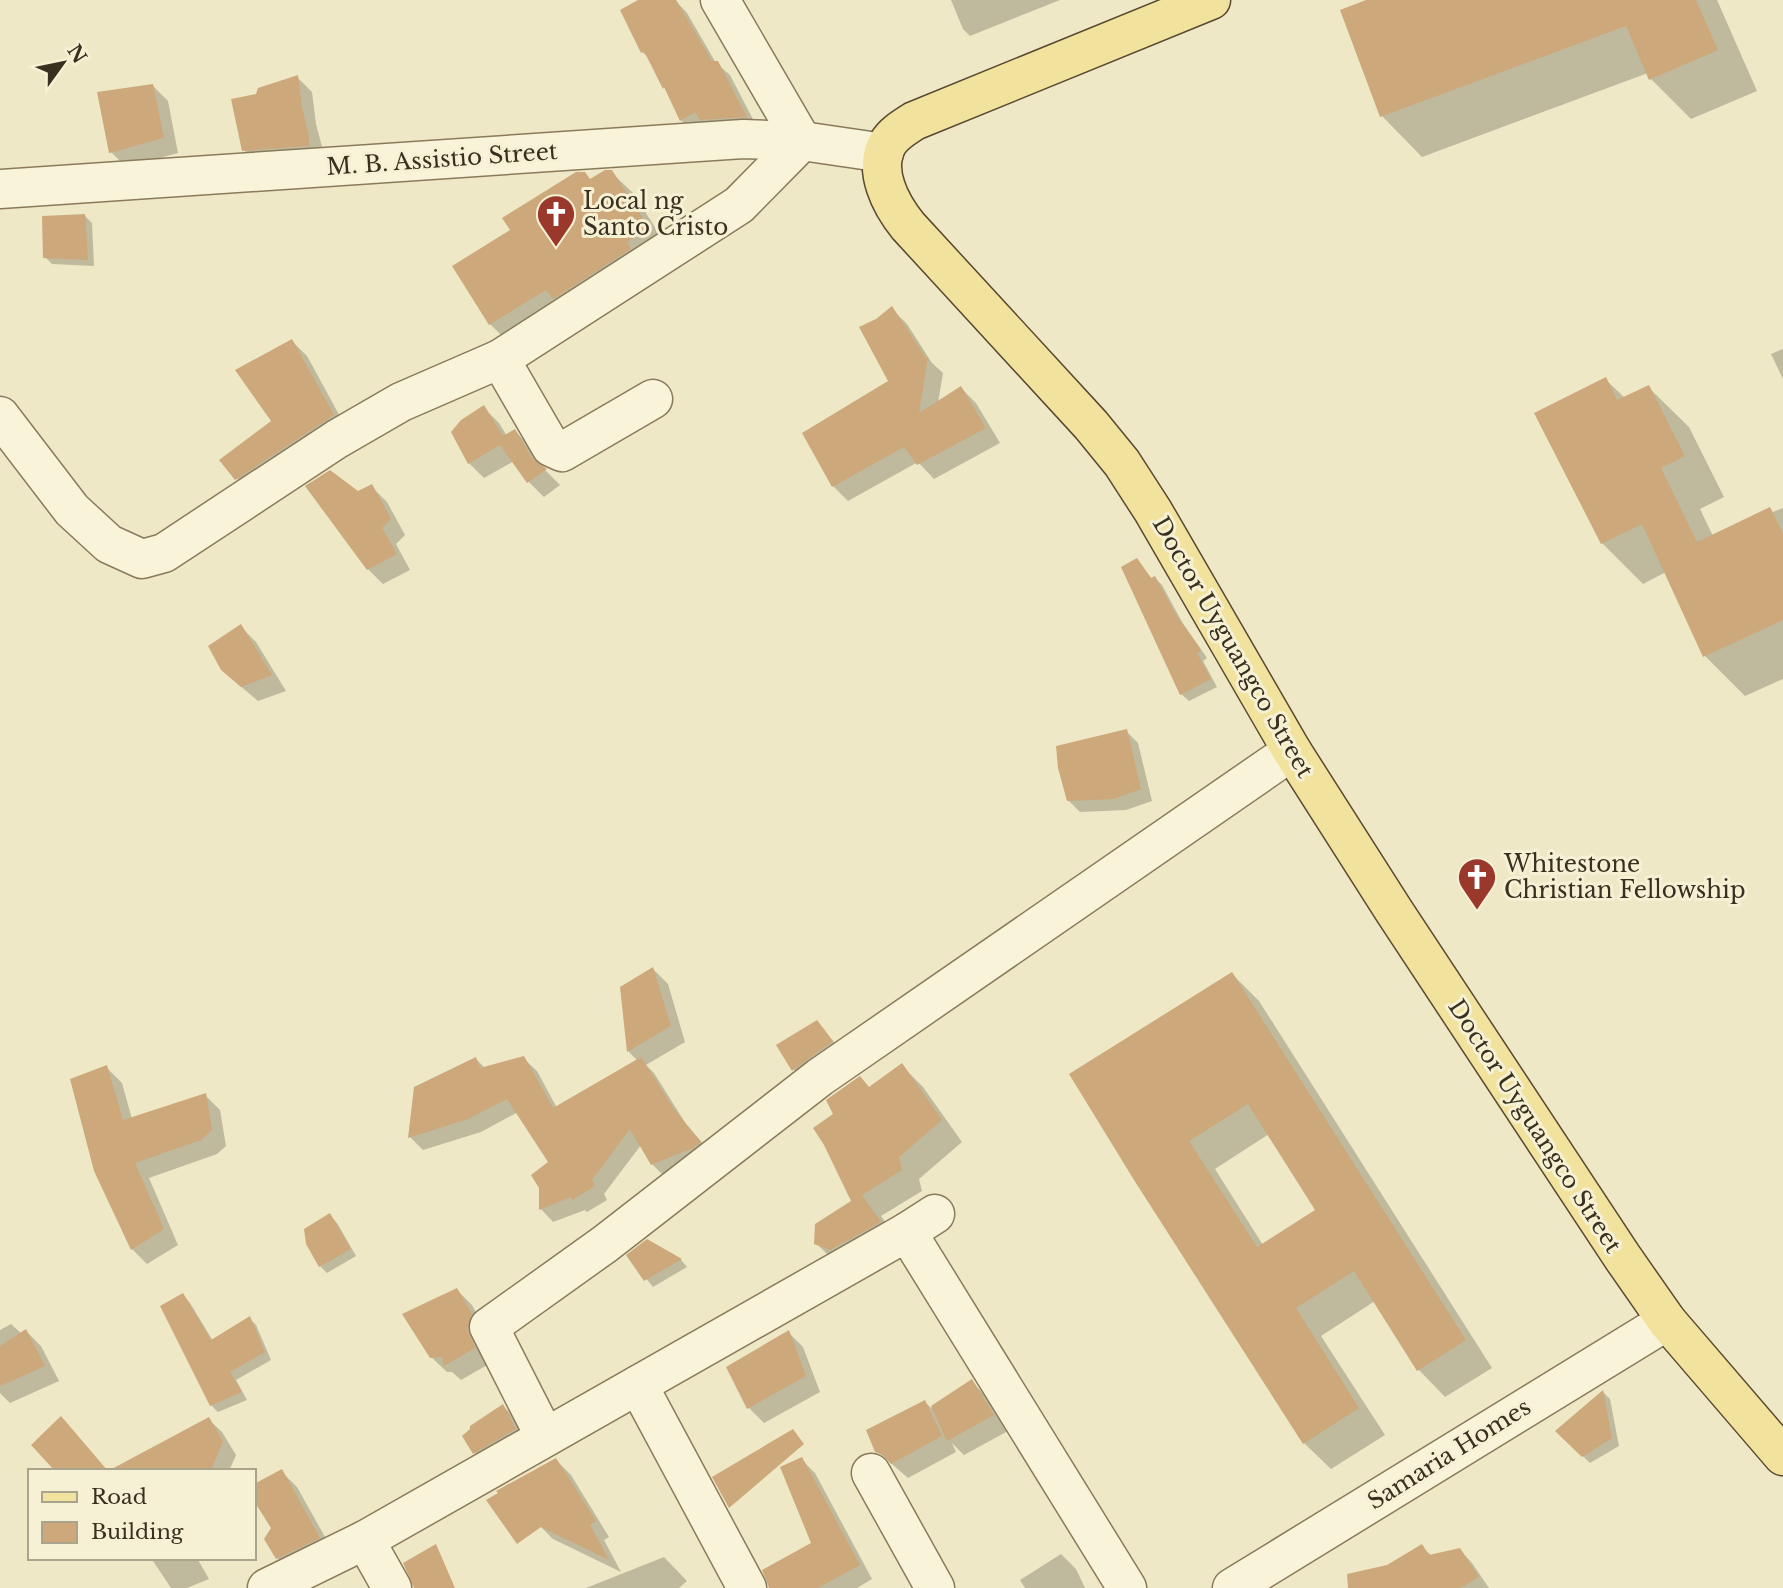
<svg xmlns="http://www.w3.org/2000/svg" width="1783" height="1588" viewBox="0 0 1783 1588" font-family="'Libre Baskerville',serif">
<rect width="100%" height="100%" fill="#efe8c6"/>
<g fill="#0003" fill-rule="evenodd">
<polygon points="641,0 675,0 687,13 716,63 730,75 758,129 693,132 681,120 651,60 642,52"/>
<polygon points="951,0 1060,0 970,36 963,29"/>
<polygon points="1371,0 1717,0 1757,91 1691,119 1651,79 1648,73 1422,157 1382,116"/>
<polygon points="297,77 312,92 316,124 324,154 259,165 244,150 257,95"/>
<polygon points="153,86 168,101 178,153 126,167 111,152"/>
<polygon points="611,172 634,194 670,251 513,347 490,324 455,267 591,181"/>
<polygon points="85,216 92,223 94,266 52,264 45,257"/>
<polygon points="892,309 907,324 932,363 943,373 938,403 961,388 976,403 1000,443 934,479 918,462 848,501 833,486 890,381 877,321"/>
<polygon points="292,341 307,356 348,431 252,494 237,479 273,422"/>
<polygon points="1783,349 1783,379 1771,354"/>
<polygon points="1605,379 1625,398 1648,387 1689,427 1724,497 1700,509 1713,536 1770,509 1773,512 1783,508 1783,679 1745,696 1705,656 1666,572 1643,584 1602,543 1537,414"/>
<polygon points="484,408 499,423 507,436 515,431 530,446 543,468 560,485 544,497 529,482 514,461 484,478 469,463"/>
<polygon points="372,487 387,502 405,535 396,544 410,570 383,584 368,569 358,493"/>
<polygon points="1137,560 1152,579 1155,578 1162,585 1182,622 1207,658 1203,661 1217,687 1189,701 1181,694"/>
<polygon points="241,627 256,642 286,691 258,701 239,685"/>
<polygon points="1126,731 1138,743 1152,801 1126,810 1080,812 1068,800"/>
<polygon points="653,969 668,984 685,1042 646,1065 654,1073 686,1124 713,1155 665,1177 652,1164 641,1145 604,1194 607,1200 587,1212 585,1210 553,1222 541,1209 550,1163 518,1112 481,1132 423,1150 410,1137 476,1059 486,1069 523,1058 537,1071 557,1108 638,1061 629,1052 622,988"/>
<path d="M1232 974 1259 1001 1492 1368 1445 1397 1419 1370 1375 1301 1321 1336 1385 1435 1331 1469 1304 1443 1136 1179ZM1269 1134 1317 1210 1263 1245 1215 1169Z"/>
<polygon points="816,1022 847,1057 809,1085 794,1070"/>
<polygon points="902,1066 923,1087 962,1142 919,1179 922,1191 881,1216 901,1243 837,1264 816,1243 853,1201 870,1089"/>
<polygon points="106,1067 122,1083 132,1119 205,1095 220,1110 226,1146 217,1154 149,1178 178,1245 147,1264 132,1249"/>
<polygon points="330,1216 337,1223 356,1256 327,1273 320,1266"/>
<polygon points="647,1241 681,1260 687,1267 653,1287 628,1256"/>
<polygon points="457,1290 472,1305 486,1330 489,1364 461,1380 452,1372 447,1372 431,1357"/>
<polygon points="183,1295 190,1303 213,1341 249,1318 256,1325 271,1360 236,1380 247,1400 218,1412 211,1405"/>
<polygon points="11,1324 22,1334 26,1331 41,1346 59,1381 10,1403 0,1393 0,1330"/>
<polygon points="788,1332 803,1347 820,1392 764,1423 749,1408 728,1368"/>
<polygon points="972,1382 987,1397 1008,1431 964,1455 952,1443 956,1452 908,1478 877,1451 925,1402 931,1408"/>
<polygon points="1603,1392 1610,1399 1619,1446 1590,1463 1557,1431"/>
<polygon points="503,1406 518,1421 530,1444 489,1468 474,1452"/>
<polygon points="208,1419 222,1432 236,1455 229,1471 112,1471"/>
<polygon points="801,1459 815,1473 872,1579 857,1588 789,1588 813,1544"/>
<polygon points="556,1460 571,1475 609,1537 604,1540 621,1572 553,1539 538,1524"/>
<polygon points="282,1472 297,1487 334,1553 292,1573 277,1558 273,1528 254,1498 254,1486"/>
<polygon points="1422,1547 1432,1556 1459,1549 1472,1563 1489,1588 1373,1588"/>
<polygon points="1061,1554 1076,1569 1085,1588 1025,1588 1020,1580"/>
<polygon points="664,1557 687,1581 679,1588 586,1588"/>
<polygon points="151,1558 197,1558 209,1579 187,1588 171,1588"/>
</g>
<g fill="#cda87b" fill-rule="evenodd">
<polygon points="638,0 676,0 712,61 718,61 747,117 700,120 695,112 680,121 664,87 663,89 644,51 641,53 620,10"/>
<polygon points="1366,0 1696,0 1718,50 1649,80 1626,26 1380,117 1340,10"/>
<polygon points="298,75 302,107 309,137 309,146 242,151 231,99 256,94 258,88"/>
<polygon points="153,84 164,138 109,153 97,92"/>
<polygon points="605,170 612,170 649,228 627,242 631,249 553,299 546,290 489,325 452,266 510,230 502,218 576,172 585,172 590,179"/>
<polygon points="85,214 88,260 43,258 42,216"/>
<polygon points="892,306 926,358 928,357 919,413 961,386 986,428 917,465 904,447 832,487 802,433 888,381 859,327 876,319"/>
<polygon points="292,339 334,415 235,480 219,460 271,421 235,370"/>
<polygon points="1606,377 1617,400 1649,385 1685,456 1661,468 1697,542 1770,507 1783,534 1783,620 1703,657 1642,524 1601,544 1534,413"/>
<polygon points="484,405 503,436 515,429 532,458 547,469 527,483 500,445 468,464 451,432 461,420"/>
<polygon points="330,470 358,491 372,484 391,519 382,528 397,554 367,570 305,486"/>
<polygon points="1137,558 1151,578 1155,576 1175,613 1201,650 1197,653 1211,679 1180,695 1121,567"/>
<polygon points="241,624 272,675 241,687 221,670 208,646"/>
<polygon points="1127,729 1141,789 1114,799 1067,801 1058,768 1056,746"/>
<polygon points="653,967 671,1026 627,1052 620,987"/>
<path d="M1232 972 1466 1340 1417 1371 1354 1271 1296 1308 1359 1408 1303 1444 1134 1180 1069 1074ZM1248 1104 1315 1210 1257 1247 1189 1141Z"/>
<polygon points="817,1020 833,1041 792,1071 776,1045"/>
<polygon points="524,1056 553,1108 641,1057 674,1109 701,1142 693,1148 651,1165 630,1129 592,1180 595,1186 572,1200 571,1197 539,1210 539,1188 531,1175 548,1162 507,1099 468,1119 408,1138 414,1087 476,1057 480,1068"/>
<polygon points="902,1063 942,1120 899,1157 902,1170 862,1195 881,1222 830,1250 814,1244 815,1224 851,1201 824,1145 813,1128 833,1114 826,1100 860,1076 869,1087"/>
<polygon points="107,1065 123,1120 206,1093 212,1130 201,1140 135,1163 164,1229 131,1250 94,1171 70,1079"/>
<polygon points="330,1213 351,1249 319,1267 306,1244 304,1229"/>
<polygon points="647,1239 682,1259 644,1281 626,1255"/>
<polygon points="457,1288 472,1314 467,1328 475,1348 444,1366 442,1357 430,1358 402,1314"/>
<polygon points="183,1293 211,1340 250,1316 265,1352 230,1372 242,1392 210,1406 160,1306"/>
<polygon points="26,1329 45,1366 0,1386 0,1346"/>
<polygon points="789,1330 806,1376 747,1409 726,1367"/>
<polygon points="972,1379 994,1415 947,1441 931,1406"/>
<polygon points="1603,1390 1612,1438 1582,1457 1555,1431"/>
<polygon points="925,1400 942,1436 891,1464 883,1455 875,1452 866,1430"/>
<polygon points="503,1404 516,1429 473,1454 462,1436 470,1429 470,1426"/>
<polygon points="61,1416 108,1471 209,1417 223,1441 211,1471 55,1471 31,1445"/>
<polygon points="793,1429 804,1444 729,1508 712,1477"/>
<polygon points="802,1457 860,1565 818,1588 769,1588 762,1570 811,1543 780,1467"/>
<polygon points="556,1458 596,1521 590,1525 609,1560 541,1527 517,1544 486,1500 498,1493 496,1491"/>
<polygon points="282,1469 320,1538 276,1559 264,1539 271,1528 254,1501 254,1484"/>
<polygon points="436,1544 455,1588 414,1588 403,1563"/>
<polygon points="1422,1544 1429,1555 1460,1548 1479,1577 1460,1588 1348,1588 1347,1574 1387,1565"/>
</g>
<g fill="none" stroke-linecap="round" stroke-linejoin="round">
<g stroke="#8a7a5b" stroke-width="41">
<g id="minor">
<polyline points="0,189 743,139 802,141 884,153"/>
<polyline points="500,359 551,447 562,452 653,399"/>
<polyline points="0,416 72,510 109,544 142,559 164,553 337,439 401,402 500,359 739,205 802,141 720,0"/>
<polyline points="907,1232 1127,1588"/>
<polyline points="638,1385 747,1588"/>
<polyline points="545,1437 489,1327 605,1244 820,1077 1292,751"/>
<polyline points="871,1473 935,1588"/>
<polyline points="365,1540 392,1588"/>
<polyline points="267,1588 365,1540 907,1232 935,1214"/>
<polyline points="1232,1588 1667,1321"/>
</g>
</g>
<g stroke="#58482f" stroke-width="41">
<path id="major" d="M1211 0 914 121C905 127 894 133 888 143 872 170 891 205 908 226L1091 425 1122 463 1153 511 1292 751 1394 911 1623 1258 1667 1321 1783 1456"/>
</g>
<use href="#minor" stroke="#f9f4d9" stroke-width="38"/>
<use href="#major" stroke="#f1e29e" stroke-width="38"/>
</g>
<defs>
<g id="church-pin" transform="scale(2.0125)"><path d="M0 17L-7.5 6A9.5 9.5 0 1 1 7.5 6Z" fill="#99382b" stroke="#f6f1d5"/><path d="M-1.2-6h2.4v3.5h3.3v2.4h-3.3V6h-2.4V-.1h-3.3v-2.4h3.3Z" fill="#fff"/></g>
</defs>
<g fill-rule="evenodd">
<use href="#church-pin" x="556" y="214"/>
<use href="#church-pin" x="1477" y="877"/>
</g>
<g text-anchor="middle" stroke-width="6" stroke-linejoin="round" paint-order="stroke">
<g font-size="23" fill="#3a301f" stroke="#f6f1d5">
<text transform="translate(442 159) rotate(-4)" y="8">M. B. Assistio Street</text>
<text transform="translate(1233 647) rotate(60)" y="8">Doctor Uyguangco Street</text>
<text transform="translate(1535 1126) rotate(57)" y="8">Doctor Uyguangco Street</text>
<text transform="translate(1449 1454) rotate(-32)" y="8">Samaria Homes</text>
</g>
<g font-size="23" fill="#3a301f" stroke="#f6f1d5" text-anchor="start">
<text x="583" y="209">Local ng<tspan x="583" dy="26">Santo Cristo</tspan></text>
<text x="1504" y="872">Whitestone<tspan x="1504" dy="26">Christian Fellowship</tspan></text>
</g>
</g>
<rect x="28" y="1469" width="228" height="91" fill="#f6f1d5" stroke="#aba48c" stroke-width="2"/>
<rect x="42" y="1492" width="35" height="10" fill="#f1e29e" stroke="#aba48c" stroke-width="2"/>
<text x="91" y="1504" font-size="21" fill="#3a301f">Road</text>
<rect x="42" y="1522" width="35" height="21" fill="#cda87b" stroke="#aba48c" stroke-width="2"/>
<text x="91" y="1539" font-size="21" fill="#3a301f">Building</text>
<g transform="translate(63 63) rotate(57)" stroke="#f6f1d5" stroke-width="5" paint-order="stroke">
<path d="M0-5L12 26L0 18L-12 26Z" fill="#3a301f"/>
<text y="-10" font-size="19" font-weight="bold" text-anchor="middle" fill="#3a301f">N</text>
</g>
</svg>
